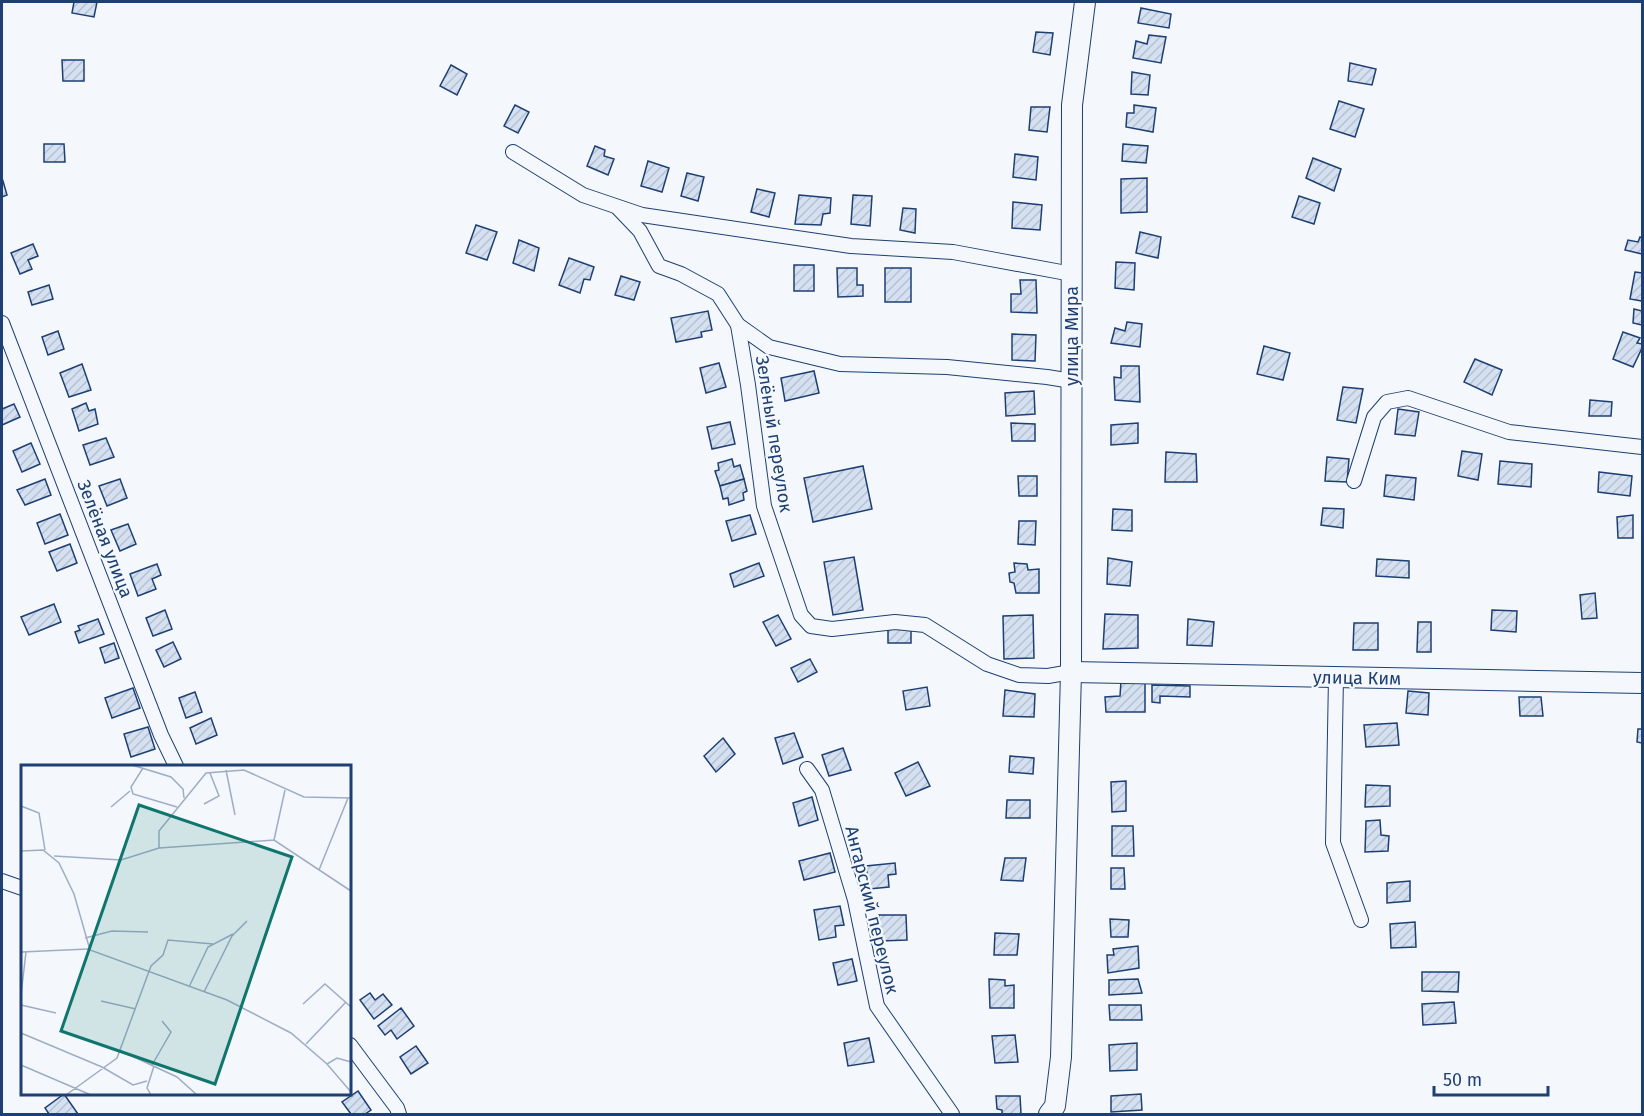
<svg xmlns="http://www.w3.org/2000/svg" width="1644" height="1116" viewBox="0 0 1644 1116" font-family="'Fira Sans',sans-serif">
<defs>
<pattern id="building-hatch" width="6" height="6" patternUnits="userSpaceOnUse" patternTransform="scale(1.5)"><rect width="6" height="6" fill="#d5e0f0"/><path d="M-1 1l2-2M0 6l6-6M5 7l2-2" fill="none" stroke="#b6c1d1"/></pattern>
</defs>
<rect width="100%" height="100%" fill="#f4f7fb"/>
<g fill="url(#building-hatch)" stroke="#1d3f73" stroke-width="1.5">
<polygon points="74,2 97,2 94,17 72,13"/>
<polygon points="1141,8 1171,14 1169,28 1138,23"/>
<polygon points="1036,32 1053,33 1050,55 1033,52"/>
<polygon points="1149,35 1166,37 1161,63 1133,58 1136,41 1147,44"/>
<polygon points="62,60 84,60 84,81 63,81"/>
<polygon points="1350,63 1376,69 1372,85 1348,81"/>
<polygon points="451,65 467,74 457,95 440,86"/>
<polygon points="1132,72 1150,75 1148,95 1131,94"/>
<polygon points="1339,101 1364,109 1355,137 1330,129"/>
<polygon points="515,105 529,112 518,133 504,126"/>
<polygon points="1134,105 1156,108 1153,132 1126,127 1127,113 1134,113"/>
<polygon points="1031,107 1050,107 1047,132 1029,130"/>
<polygon points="44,144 64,144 65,162 44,162"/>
<polygon points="1123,144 1148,146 1146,163 1122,161"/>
<polygon points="595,146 605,150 604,156 614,159 608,175 587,166"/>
<polygon points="1015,154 1038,157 1036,180 1013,177"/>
<polygon points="1313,158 1341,169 1334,191 1306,178"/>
<polygon points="648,161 669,168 662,192 641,186"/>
<polygon points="687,173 704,177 698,201 681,196"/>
<polygon points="1147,178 1147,212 1121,213 1121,179"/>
<polygon points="3,181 7,195 2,197 2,182"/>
<polygon points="757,189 775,193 769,217 751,212"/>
<polygon points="799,195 831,198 830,213 823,214 821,225 795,224"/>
<polygon points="853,195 872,196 870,226 851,224"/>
<polygon points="1299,196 1320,203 1314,224 1292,217"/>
<polygon points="1013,202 1042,205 1040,230 1012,228"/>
<polygon points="903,208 916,209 915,233 900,230"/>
<polygon points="476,225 497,232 487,260 466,253"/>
<polygon points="1140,232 1161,237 1158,258 1136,253"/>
<polygon points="1640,237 1642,238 1642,254 1625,250 1628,240 1638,242"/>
<polygon points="519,240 539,248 534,271 513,263"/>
<polygon points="33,244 38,256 28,260 32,269 20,274 11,253"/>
<polygon points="569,258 594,267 590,280 584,279 580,293 559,285"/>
<polygon points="1116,262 1135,263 1134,290 1115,288"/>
<rect x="794" y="265" width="20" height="26"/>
<polygon points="837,268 857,268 857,285 863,285 863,296 838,297"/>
<rect x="885" y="268" width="26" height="34"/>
<polygon points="1635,272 1642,273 1642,301 1630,299"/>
<polygon points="621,276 640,282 634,300 615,295"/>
<polygon points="1020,280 1036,280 1037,313 1011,312 1011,294 1021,294"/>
<polygon points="49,285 53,299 32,305 28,292"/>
<polygon points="1634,309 1642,311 1642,325 1633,323"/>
<polygon points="708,311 712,330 701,332 702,337 676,342 671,318"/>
<polygon points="1127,322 1142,324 1140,347 1111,343 1115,328 1125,331"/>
<polygon points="58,331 64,349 48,355 42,337"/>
<polygon points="1623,332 1640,338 1637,343 1642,344 1642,348 1633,367 1613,359"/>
<polygon points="1012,334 1036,335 1035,361 1012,360"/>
<polygon points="1264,346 1290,353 1283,380 1257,374"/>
<polygon points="1475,359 1502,370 1492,395 1464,382"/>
<polygon points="719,363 726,387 706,393 700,368"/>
<polygon points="82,364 91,390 69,397 60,373"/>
<polygon points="1121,366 1139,366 1140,402 1115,400 1114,377 1121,378"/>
<polygon points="814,371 819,393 785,401 781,378"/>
<polygon points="1343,387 1363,389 1356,423 1337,420"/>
<polygon points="1034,391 1035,414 1006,416 1005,393"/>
<polygon points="1590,400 1612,402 1611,416 1589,416"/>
<polygon points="86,403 89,411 95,409 98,424 79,431 72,409"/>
<polygon points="14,404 20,417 2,425 2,409"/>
<polygon points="1398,409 1419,412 1415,436 1395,434"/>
<polygon points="730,422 735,444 712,449 707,427"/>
<polygon points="1011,423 1035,424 1035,441 1012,441"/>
<polygon points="1138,423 1138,443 1111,445 1111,425"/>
<polygon points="106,438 114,457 90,465 83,445"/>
<polygon points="31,443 40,464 22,472 13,451"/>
<polygon points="1462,451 1482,454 1478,480 1458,476"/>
<polygon points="1166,452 1196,454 1197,482 1165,482"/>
<polygon points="1327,457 1349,459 1347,482 1325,481"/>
<polygon points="732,459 734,467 740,465 744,479 720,486 715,471 719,470 718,463"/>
<polygon points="1500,461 1532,464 1531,487 1498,484"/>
<polygon points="863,466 872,509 813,522 804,478"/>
<polygon points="1599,472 1632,476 1630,496 1598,492"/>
<polygon points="1386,475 1416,478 1414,500 1384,496"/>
<polygon points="1018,476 1037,476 1037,496 1019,496"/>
<polygon points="45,479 51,495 25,505 17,490"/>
<polygon points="120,479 127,498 107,506 99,486"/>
<polygon points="744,479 747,491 743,493 744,500 729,505 728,498 723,499 720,486"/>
<polygon points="1323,508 1344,509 1343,528 1321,525"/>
<polygon points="1113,509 1132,510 1132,531 1112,530"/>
<polygon points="60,514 68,535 45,544 37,523"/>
<polygon points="750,515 756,534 732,541 726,521"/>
<polygon points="1633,515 1633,538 1618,538 1617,517"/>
<polygon points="1019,521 1036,521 1035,545 1018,544"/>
<polygon points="128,524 136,544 120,551 111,530"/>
<polygon points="70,544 77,563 57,571 49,552"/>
<polygon points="854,557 863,610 833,615 824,562"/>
<polygon points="1108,558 1132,562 1130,586 1107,584"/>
<polygon points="1377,559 1409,561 1409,578 1376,576"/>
<polygon points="759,563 764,576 734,587 730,574"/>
<polygon points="1014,563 1027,564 1028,570 1039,569 1039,593 1016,593 1014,583 1010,582 1009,573 1015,572"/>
<polygon points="157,564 161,575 152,579 156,589 138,596 130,574"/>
<polygon points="1595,593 1597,618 1582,619 1580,595"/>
<polygon points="54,604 61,622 29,635 21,617"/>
<polygon points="165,610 172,629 153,636 146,618"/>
<polygon points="1492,610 1517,611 1516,632 1491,630"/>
<polygon points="1105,614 1138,615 1138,648 1103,649"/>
<polygon points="778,615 791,639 776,646 763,622"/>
<polygon points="1033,615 1034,658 1004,659 1003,616"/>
<polygon points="98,619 104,634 79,643 75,632 80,630 78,626"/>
<polygon points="1188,619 1214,622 1212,646 1187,645"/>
<polygon points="1418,622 1431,622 1431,652 1417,652"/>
<polygon points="1354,623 1378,623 1378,650 1353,650"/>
<rect x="888" y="628" width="23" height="15"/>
<polygon points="173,642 181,659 164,667 156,650"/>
<polygon points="114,643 119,658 105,663 100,648"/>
<polygon points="810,659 817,672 798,682 791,668"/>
<polygon points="1121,681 1145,681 1145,712 1106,712 1105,697 1120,696"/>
<polygon points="1152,685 1190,686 1190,697 1160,696 1160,703 1152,702"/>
<polygon points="927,687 930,706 906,710 903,691"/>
<polygon points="133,688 140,708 112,718 105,698"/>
<polygon points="1005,690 1035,694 1034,717 1003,716"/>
<polygon points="1408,691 1429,693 1428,715 1406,713"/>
<polygon points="195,692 202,712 186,718 179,698"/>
<polygon points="1519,697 1541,697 1543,716 1520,716"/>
<polygon points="211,718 217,735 196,744 190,728"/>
<polygon points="1397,723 1399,745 1366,747 1364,725"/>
<polygon points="148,727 155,749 131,757 124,734"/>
<polygon points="1638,729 1642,729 1642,749 1642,743 1637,742"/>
<polygon points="794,733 803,757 783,764 775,738"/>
<polygon points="723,738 735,754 716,772 704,756"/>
<polygon points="843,748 851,770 829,776 822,755"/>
<polygon points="1010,756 1034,758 1033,774 1009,772"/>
<polygon points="918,762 930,786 906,796 895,773"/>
<polygon points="1126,781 1126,811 1112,812 1111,782"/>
<polygon points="1366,785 1390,786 1390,806 1365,807"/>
<polygon points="812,797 818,820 799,826 793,803"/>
<polygon points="1007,800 1030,800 1030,818 1006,818"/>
<polygon points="1380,820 1381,835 1389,836 1388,851 1365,852 1366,821"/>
<polygon points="1112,826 1133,826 1134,856 1112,856"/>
<polygon points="830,853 835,872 804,880 799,861"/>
<polygon points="1005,858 1026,858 1023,881 1001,880"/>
<polygon points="895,863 896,874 888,875 889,887 869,889 866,866"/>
<polygon points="1111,868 1124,868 1125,889 1111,889"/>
<polygon points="1410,881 1410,901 1387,903 1387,883"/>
<polygon points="840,906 844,925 835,926 836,937 819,940 814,910"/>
<polygon points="879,915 906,915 907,940 880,941"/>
<polygon points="1110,919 1129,920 1128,937 1111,937"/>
<polygon points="1415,922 1416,947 1391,948 1390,924"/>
<polygon points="995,933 1019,934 1017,955 994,955"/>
<polygon points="1138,946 1139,968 1108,973 1107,955 1114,955 1113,949"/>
<polygon points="852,959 857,981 838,985 833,963"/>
<polygon points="1422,972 1459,972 1458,992 1422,991"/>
<polygon points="989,979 1005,980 1005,986 1014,985 1014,1008 990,1008"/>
<polygon points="1138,979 1142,993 1109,995 1109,980"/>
<polygon points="370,993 375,1000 383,994 392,1005 374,1019 360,1000"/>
<polygon points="1454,1002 1456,1023 1423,1025 1422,1004"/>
<polygon points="1109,1005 1141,1005 1142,1020 1110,1020"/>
<polygon points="401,1008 414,1026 397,1039 391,1030 385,1035 378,1026"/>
<polygon points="1015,1035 1018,1062 995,1063 992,1036"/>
<polygon points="869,1038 874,1062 848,1066 844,1043"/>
<polygon points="1137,1043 1137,1070 1110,1071 1109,1045"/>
<polygon points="416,1046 428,1063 411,1074 400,1057"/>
<polygon points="358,1091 371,1110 365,1114 351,1114 342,1102"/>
<polygon points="64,1094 78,1114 49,1114 45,1108"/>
<polygon points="1141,1094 1142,1110 1111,1112 1111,1096"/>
<polygon points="996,1096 1020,1096 1021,1114 1002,1114 1002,1110 997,1109"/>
</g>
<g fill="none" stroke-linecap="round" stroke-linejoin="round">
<g stroke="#1d3f73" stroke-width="16">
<g id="street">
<polyline points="513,152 583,195 642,215 851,246 953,252 1072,274"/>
<polyline points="618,208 640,231 659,266 681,274 718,294 738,325 769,347 840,364 947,367 1047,377 1072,381"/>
<polyline points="2,323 161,735 176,766"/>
<polyline points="738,325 748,385 764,506 801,615 811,626 832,629 895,622 925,625 987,664 1019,675 1048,676 1071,672"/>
<polyline points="1354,481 1374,417 1387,402 1408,398 1509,432 1642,447"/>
<polyline points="1336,677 1333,843 1361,920"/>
<polyline points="807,769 822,790 855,900 877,1006 952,1114"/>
<polyline points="2,881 22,888"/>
<polyline points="350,1045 397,1108 399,1114"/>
</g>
</g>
<g stroke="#1d3f73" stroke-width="22">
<g id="secondary">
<polyline points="1071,672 1642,683"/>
<polyline points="1049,1114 1055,1106 1061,1057 1071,672 1072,105 1085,2"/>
</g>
</g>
<use href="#street" stroke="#f4f7fb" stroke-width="14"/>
<use href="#secondary" stroke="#f4f7fb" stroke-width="20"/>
</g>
<g text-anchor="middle" stroke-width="4.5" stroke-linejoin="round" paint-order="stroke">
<g font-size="18" fill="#1d3f73" stroke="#f4f7fb">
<text transform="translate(1072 336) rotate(-90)" y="6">улица Мира</text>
<text transform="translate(774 434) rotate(81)" y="6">Зелёный переулок</text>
<text transform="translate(105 539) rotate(69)" y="6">Зелёная улица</text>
<text transform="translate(1357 678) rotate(1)" y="6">улица Ким</text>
<text transform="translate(872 910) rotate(76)" y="6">Ангарский переулок</text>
</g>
</g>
<g transform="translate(21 765)">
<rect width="330" height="330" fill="#f4f7fb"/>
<path fill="none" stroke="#9eadc5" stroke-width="1.5" d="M111 0 150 12 162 24 163 33M122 3 110 22 112 29 156 42M205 5 214 50M183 39 198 31 189 8M0 41 18 48 24 85M90 42 109 26M253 75 264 25M138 83V66L185 8 223 5 283 32 330 33M0 86 22 85 38 98 53 129 69 185 206 235 270 268 306 299 330 327M33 91 100 95 138 83 253 75 330 126M298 105 327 33M64 173 91 166 127 167M0 187 67 184M168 222 187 182 212 169M183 227 211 171 226 156M0 230 5 187M80 236 115 244M282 239 304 219 330 242M0 240 35 248M0 268 81 302 112 320 126 316M285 279 325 237M100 286 156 312 176 330M306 299 316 293 330 297M0 300 70 330M131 300 150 267 141 256M45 330 96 293 130 201 142 190 147 175 192 179M130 330 126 323 133 301"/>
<path fill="#0f766e" fill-opacity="0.15" stroke="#0f766e" stroke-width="3" d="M118 40 271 92 194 319 40 266Z"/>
<rect width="330" height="330" fill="none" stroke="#1d3f73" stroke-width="3"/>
</g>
<rect width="1644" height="1116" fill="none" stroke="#1d3f73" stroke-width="6"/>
<path d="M1434 1086v9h114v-9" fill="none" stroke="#1d3f73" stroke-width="3"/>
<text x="1443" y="1086" font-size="18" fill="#1d3f73" stroke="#f4f7fb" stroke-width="4.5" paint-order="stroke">50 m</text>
</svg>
